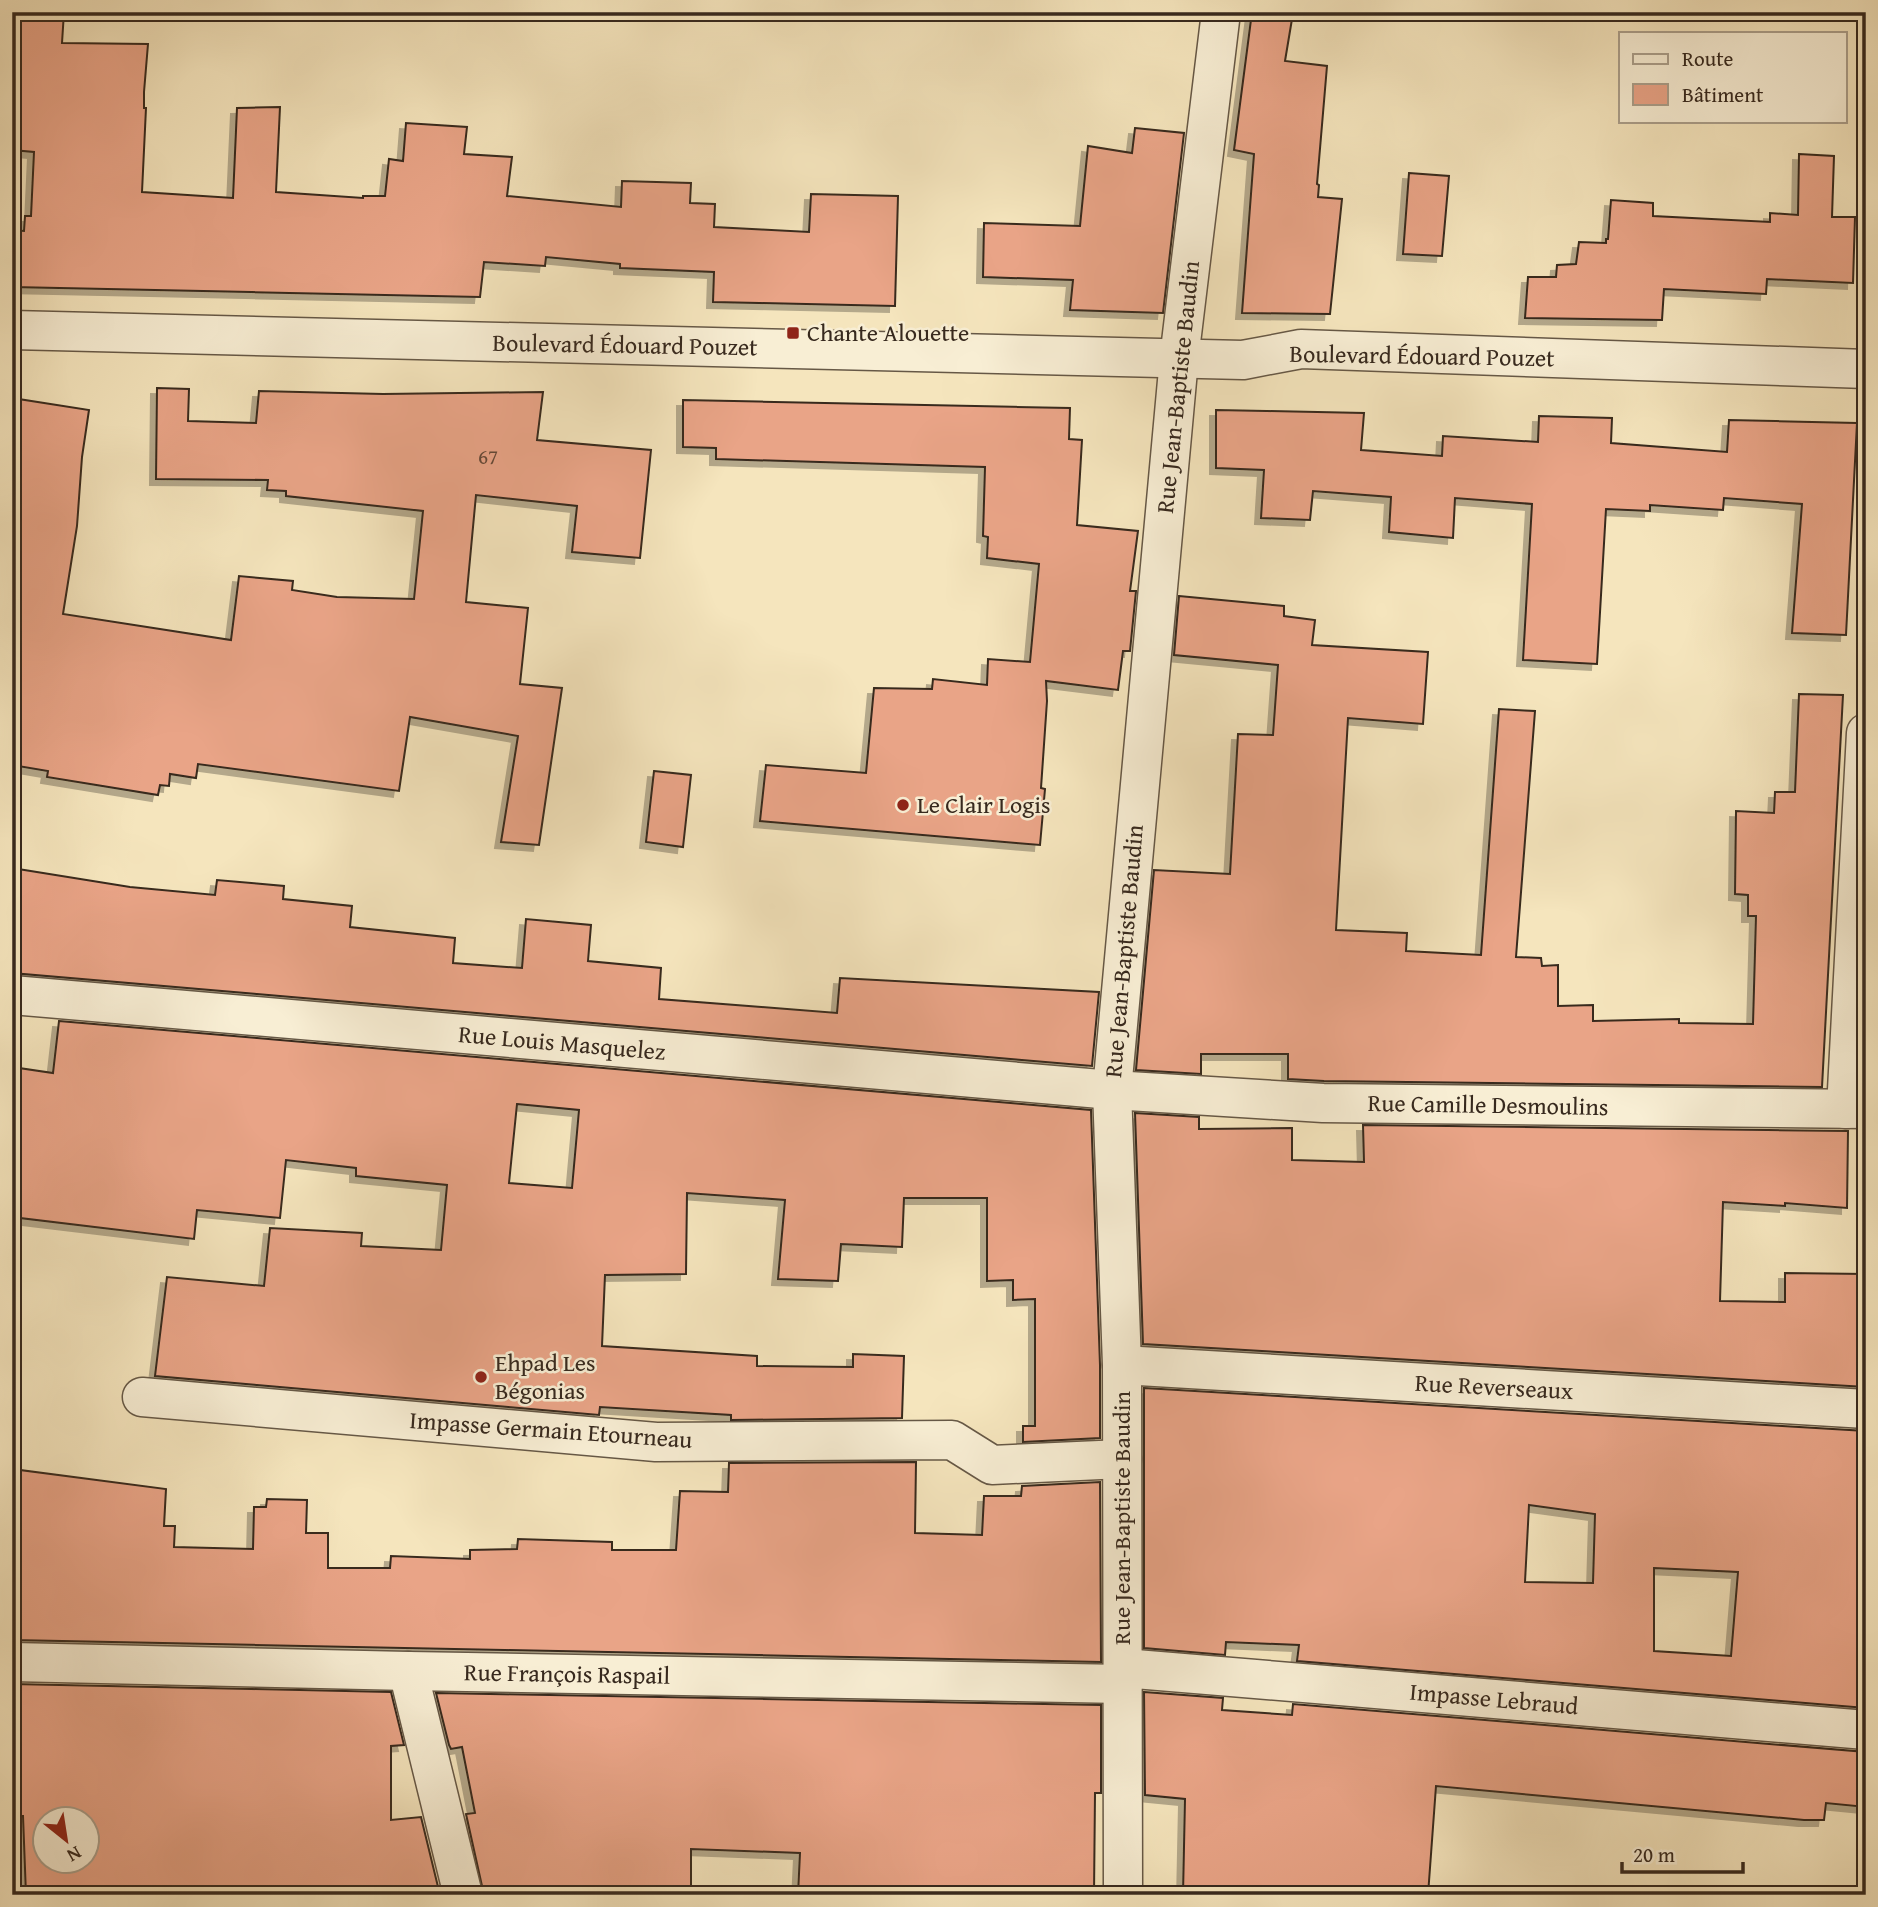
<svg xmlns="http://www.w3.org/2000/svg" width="1878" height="1907" viewBox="0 0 1878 1907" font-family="'Gentium Book Plus',serif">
<defs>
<filter id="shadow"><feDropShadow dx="-6" dy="6" stdDeviation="0" flood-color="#0004"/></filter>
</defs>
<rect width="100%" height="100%" fill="#f5e5bd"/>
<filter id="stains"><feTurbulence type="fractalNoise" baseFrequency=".00286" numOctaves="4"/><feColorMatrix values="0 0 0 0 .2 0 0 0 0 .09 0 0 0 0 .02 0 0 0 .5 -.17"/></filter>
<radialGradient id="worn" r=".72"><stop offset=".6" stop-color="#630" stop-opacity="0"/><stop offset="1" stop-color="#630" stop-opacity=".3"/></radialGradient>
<g fill="#e9a487" stroke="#37291e" stroke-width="2" fill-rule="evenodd" filter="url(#shadow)">
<polygon points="12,12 64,12 62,43 148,44 144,92 144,108 146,108 142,192 233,198 237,108 280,107 276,192 363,198 363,196 385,196 389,159 403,161 406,123 467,127 464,154 512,157 507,196 621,207 622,181 691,183 690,203 715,204 714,227 809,232 811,194 898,196 895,306 713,302 714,272 620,268 620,264 546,257 545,266 484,262 480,297 12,287 12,230 24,231 25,216 31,216 34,152 12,150"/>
<polygon points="1252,12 1286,12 1285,18 1292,19 1285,61 1327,66 1317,184 1319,185 1318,197 1342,199 1330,314 1242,313 1254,154 1234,150"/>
<polygon points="1135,128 1184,133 1163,313 1070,310 1073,280 983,277 984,223 1080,226 1088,146 1132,153"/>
<polygon points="1799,154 1834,156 1832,217 1855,217 1853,283 1767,279 1766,294 1664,289 1662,320 1525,318 1528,277 1556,277 1557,265 1576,264 1579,242 1606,243 1606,239 1608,239 1611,200 1653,203 1653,216 1770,222 1770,213 1798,215"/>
<polygon points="1409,173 1449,176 1442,256 1403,254"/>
<polygon points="157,388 189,389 188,421 256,423 259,391 383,394 543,392 537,440 651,450 640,558 572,552 577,506 476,495 466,602 528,608 520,684 562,688 539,845 501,842 518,736 410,717 399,791 198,764 196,778 170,774 169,786 160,785 158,795 47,777 48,771 12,765 12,398 89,410 82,457 77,526 63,614 231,640 239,576 293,581 292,590 337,597 414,599 423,511 286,496 286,491 267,490 268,480 156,479"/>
<polygon points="683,400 1070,408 1069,439 1082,440 1077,525 1138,531 1130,591 1136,591 1130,651 1123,651 1118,690 1046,681 1047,701 1041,788 1045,789 1040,845 760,821 766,765 866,773 874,688 932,689 933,679 987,685 988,659 1030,662 1039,564 987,558 988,537 983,536 985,467 716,459 716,448 683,447"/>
<polygon points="1216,410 1364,413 1361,450 1442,456 1443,436 1538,442 1539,416 1612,418 1611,443 1727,452 1729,420 1857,423 1846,635 1792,633 1802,504 1724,498 1723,510 1650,505 1650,511 1606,509 1597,664 1523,660 1532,504 1455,498 1453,538 1389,532 1391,497 1313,491 1310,520 1261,518 1264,470 1216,468"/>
<polygon points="1179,596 1284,606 1284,616 1315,620 1312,645 1428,652 1423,724 1348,718 1336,930 1407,933 1406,951 1481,955 1499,709 1535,711 1516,957 1541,958 1542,966 1558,965 1558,1006 1593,1005 1593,1021 1679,1019 1679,1023 1753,1024 1756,916 1748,916 1748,895 1735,894 1736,811 1774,813 1775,792 1795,792 1799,694 1843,695 1822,1087 1324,1081 1288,1079 1288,1054 1201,1054 1201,1074 1136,1070 1154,870 1230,874 1238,734 1273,735 1278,665 1174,655"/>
<polygon points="654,771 691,775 683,847 646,842"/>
<polygon points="12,868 130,887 215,895 217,880 284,886 283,899 352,906 350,927 455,938 453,963 522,968 526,919 591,925 588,961 661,968 659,999 837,1013 840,978 1099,992 1092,1066 12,973"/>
<path d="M59 1021 1091 1110 1100 1365V1438L1023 1442V1426H1035V1299L1013 1300V1280L987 1281V1198H904L902 1247 841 1244 838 1281 778 1279 785 1200 687 1193 686 1274 605 1275 602 1346 757 1356V1366L853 1367V1354L904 1356 902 1418 731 1420V1415L600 1407 599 1415 155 1376 167 1277 264 1286 270 1228 362 1233 361 1246 441 1250 447 1185 356 1176V1168L286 1160 280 1218 197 1210 194 1239 12 1217V1067L53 1073ZM517 1104 579 1110 572 1188 509 1183Z"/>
<polygon points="1135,1113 1199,1117 1199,1129 1292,1128 1292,1160 1364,1162 1363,1125 1848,1131 1847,1208 1785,1203 1785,1206 1723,1202 1720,1301 1785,1302 1785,1273 1866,1274 1866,1387 1143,1344"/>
<path d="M1144 1388 1866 1431V1708L1297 1661 1299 1645 1226 1642 1225 1655 1144 1648ZM1529 1505 1595 1514 1593 1583 1525 1582ZM1654 1568 1738 1572 1731 1656 1654 1651Z"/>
<polygon points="916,1462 915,1533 982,1535 984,1496 1021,1496 1022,1486 1100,1482 1101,1662 12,1640 12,1469 166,1489 164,1526 175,1526 174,1547 253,1549 254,1507 266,1507 267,1499 307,1500 306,1533 328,1533 328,1568 390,1568 391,1556 470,1559 470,1550 517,1549 518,1539 612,1542 612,1550 676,1550 680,1491 728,1492 729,1463"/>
<path d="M12 1684 391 1692 404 1745 391 1746V1820L421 1817 440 1895H26L23 1816H12ZM46 1819H88V1861H46Z"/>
<polygon points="1144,1692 1223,1698 1222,1710 1292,1715 1293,1704 1866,1752 1866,1807 1826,1803 1824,1820 1804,1820 1436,1786 1428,1895 1183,1895 1185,1799 1145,1795"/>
<polygon points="436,1693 1101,1705 1101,1793 1095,1793 1094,1895 798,1895 800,1853 691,1849 691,1895 484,1895 466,1814 475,1813 462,1747 451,1749 449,1745"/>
</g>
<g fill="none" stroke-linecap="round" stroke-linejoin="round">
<g stroke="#665846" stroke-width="41">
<g id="minor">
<polyline points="12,995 1112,1090 1323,1103 1866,1109"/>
<polyline points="1846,1109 1866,733"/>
<polyline points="1122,1365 1866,1409"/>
<polyline points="142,1397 656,1442 952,1440 992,1465 1122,1459"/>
<polyline points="12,1662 408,1671 1123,1684"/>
<polyline points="1123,1668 1866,1730"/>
<polyline points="408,1671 463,1895"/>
<polyline points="1123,1895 1122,1365 1112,1090 1179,359 1221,12"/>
</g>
</g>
<g stroke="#665846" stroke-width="41">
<polyline id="tertiary" points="12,330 1243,360 1301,349 1866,369"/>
</g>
<use href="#minor" stroke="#f8eed4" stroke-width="38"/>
<use href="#tertiary" stroke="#f8eed4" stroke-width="38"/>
</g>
<g fill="#8f2418" stroke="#f8eed4" stroke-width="2.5">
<rect x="786" y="326" width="14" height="14" rx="3.5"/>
<circle cx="903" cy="805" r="7"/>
<circle cx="481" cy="1377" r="7"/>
</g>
<g text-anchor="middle" stroke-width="5" stroke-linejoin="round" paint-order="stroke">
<g font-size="21" fill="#644838">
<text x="488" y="464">67</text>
</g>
<g font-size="24" fill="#37291e" stroke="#f8eed4" text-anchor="start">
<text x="807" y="341">Chante Alouette</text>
<text x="917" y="813">Le Clair Logis</text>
<text x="495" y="1371">Ehpad Les<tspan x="495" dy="28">Bégonias</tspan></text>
</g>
<g font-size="24" fill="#37291e" stroke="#f8eed4">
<text transform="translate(625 345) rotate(1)" y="8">Boulevard Édouard Pouzet</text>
<text transform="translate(1422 356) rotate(1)" y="8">Boulevard Édouard Pouzet</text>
<text transform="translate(1178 387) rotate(-84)" y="8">Rue Jean-Baptiste Baudin</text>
<text transform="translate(1124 951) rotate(-85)" y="8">Rue Jean-Baptiste Baudin</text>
<text transform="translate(562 1043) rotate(5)" y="8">Rue Louis Masquelez</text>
<text transform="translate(1488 1105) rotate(1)" y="8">Rue Camille Desmoulins</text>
<text transform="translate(1494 1387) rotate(3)" y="8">Rue Reverseaux</text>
<text transform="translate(551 1430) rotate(4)" y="8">Impasse Germain Etourneau</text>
<text transform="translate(1122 1518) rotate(-90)" y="8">Rue Jean-Baptiste Baudin</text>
<text transform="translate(567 1674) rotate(1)" y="8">Rue François Raspail</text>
<text transform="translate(1494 1699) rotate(5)" y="8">Impasse Lebraud</text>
</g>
</g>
<rect width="1878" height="1907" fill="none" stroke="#f5e5bd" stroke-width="42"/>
<rect x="14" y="14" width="1850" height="1879" fill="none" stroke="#37291e" stroke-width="3.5"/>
<rect x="21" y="21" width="1836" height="1865" fill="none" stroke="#37291e" stroke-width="2"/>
<rect x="1619" y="32" width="228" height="91" fill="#f8eed4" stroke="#ab9f8b" stroke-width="2"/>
<rect x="1633" y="54" width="35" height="10" fill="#f8eed4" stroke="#ab9f8b" stroke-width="2"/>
<text x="1682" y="66" font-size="21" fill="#37291e">Route</text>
<rect x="1633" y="84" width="35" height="21" fill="#e9a487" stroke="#ab9f8b" stroke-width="2"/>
<text x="1682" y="102" font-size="21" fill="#37291e">Bâtiment</text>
<g transform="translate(66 1840) rotate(150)"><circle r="33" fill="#f8eed4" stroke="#ab9f8b" stroke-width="2"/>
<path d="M0-5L12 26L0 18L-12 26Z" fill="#8f2418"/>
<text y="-10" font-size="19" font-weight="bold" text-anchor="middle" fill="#37291e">N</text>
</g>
<path d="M1622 1862v10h121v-10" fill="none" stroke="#37291e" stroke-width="3.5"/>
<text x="1633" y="1862" font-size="21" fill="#37291e" stroke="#f8eed4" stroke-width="5" paint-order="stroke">20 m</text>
<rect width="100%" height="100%" filter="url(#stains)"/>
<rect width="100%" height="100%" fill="url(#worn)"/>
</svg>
